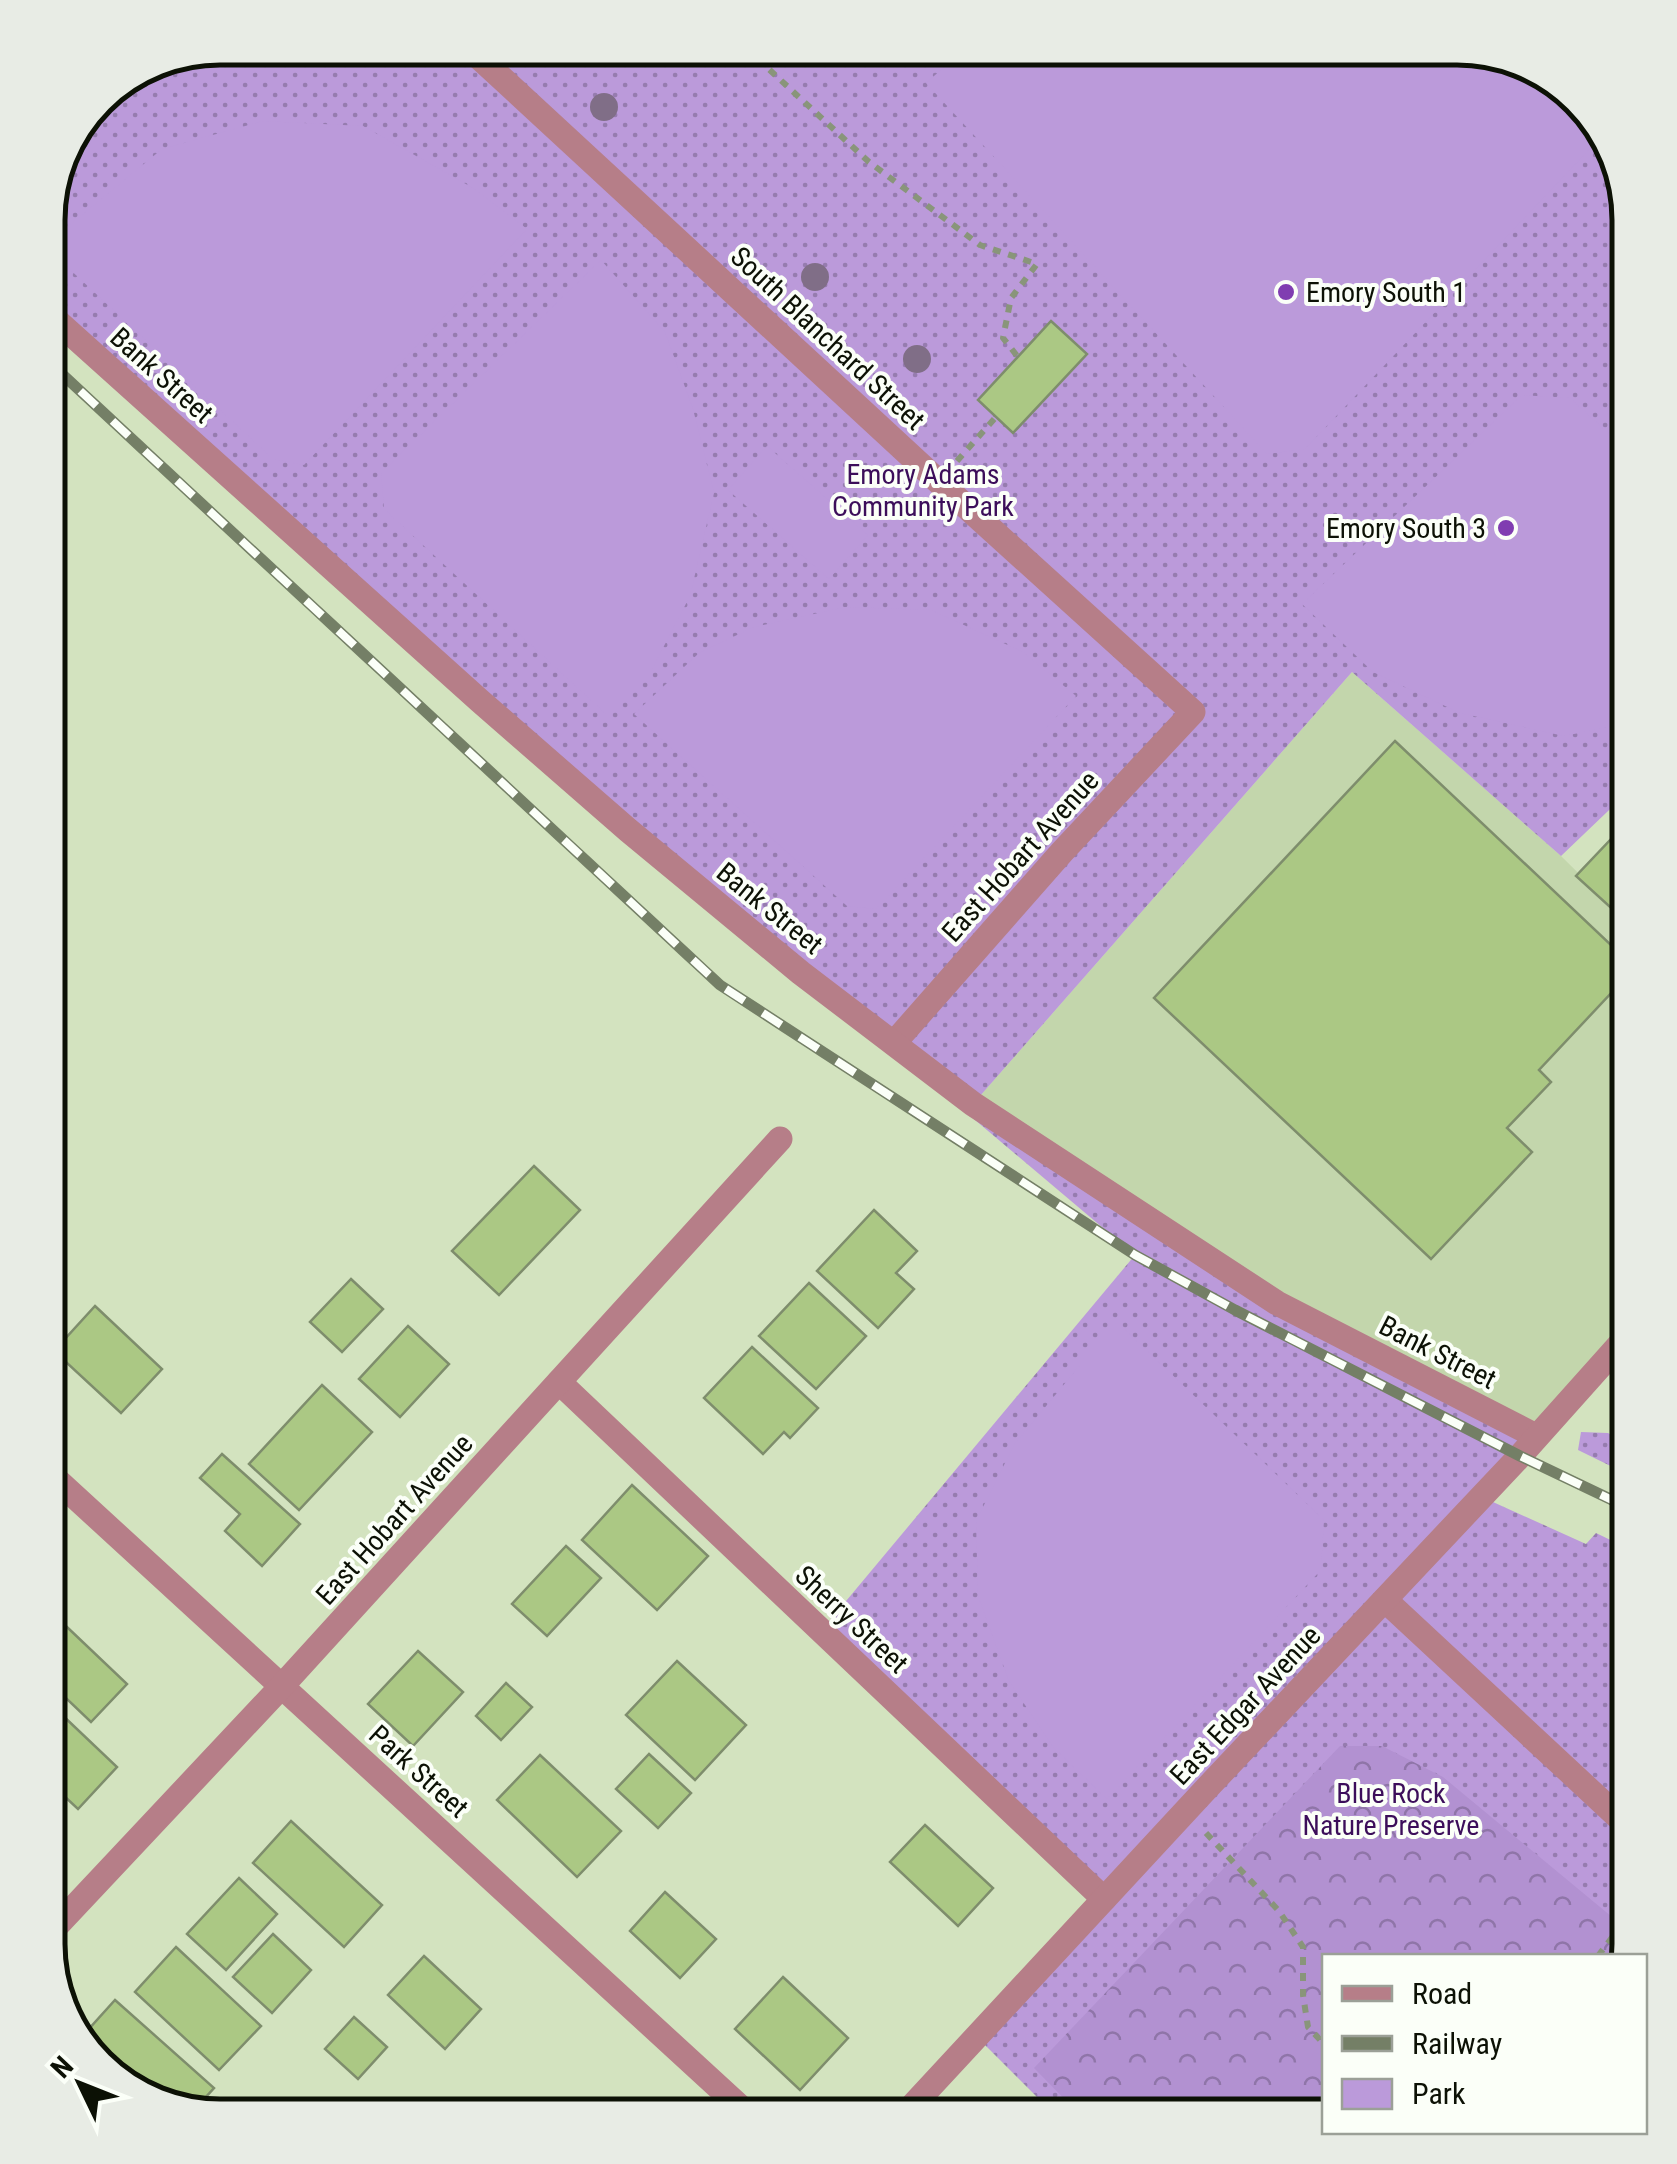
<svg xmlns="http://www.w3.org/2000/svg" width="1677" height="2164" viewBox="0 0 1677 2164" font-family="'Roboto Condensed',sans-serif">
<defs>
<pattern id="green-dots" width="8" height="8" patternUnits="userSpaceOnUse" patternTransform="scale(2.5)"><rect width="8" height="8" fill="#bb9ada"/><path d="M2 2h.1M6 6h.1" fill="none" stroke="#967caf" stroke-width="1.8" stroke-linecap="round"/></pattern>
<pattern id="forest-crowns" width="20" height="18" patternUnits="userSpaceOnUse" patternTransform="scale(2.5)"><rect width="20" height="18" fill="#b291d1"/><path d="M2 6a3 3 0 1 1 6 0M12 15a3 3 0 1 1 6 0" fill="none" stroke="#8f75a8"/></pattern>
</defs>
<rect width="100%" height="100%" fill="#d3e3bf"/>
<polygon fill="#c3d6ac" points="1352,672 1561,856 1629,923 1629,1334 1520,1456 973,1104"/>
<g fill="url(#green-dots)">
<polygon points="220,48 1468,48 1544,71 1601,124 1629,220 1629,791 1561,856 1352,672 973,1104 1277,1303 1536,1436 1482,1497 1586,1544 1596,1533 1629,1549 1629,1945 1626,1956 1324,1956 1324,2116 1056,2116 977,2037 1104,1899 821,1631 1135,1255 801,973 48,312 48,208 63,152 123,84"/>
<polygon points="1581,1432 1608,1433 1629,1445 1629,1475 1578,1450"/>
</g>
<polygon fill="url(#forest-crowns)" points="1340,1746 1382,1746 1443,1777 1629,1931 1626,1956 1324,1956 1324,2116 1081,2116 1034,2068"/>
<g fill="#bb9ada">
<polygon points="966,48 1468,48 1544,71 1601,125 1604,134 1305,449 1267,454 926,83"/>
<polygon points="263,121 363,126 473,188 527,229 304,465 273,459 48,249 48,243 162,149"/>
<polygon points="601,260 665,332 693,409 714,493 690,596 651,671 607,715 384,509 381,473"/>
<polygon points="1522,395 1570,398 1629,452 1629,723 1564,736 1460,713 1373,672 1302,604"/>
<polygon points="767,446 868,535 829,579 728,490"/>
<polygon points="846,607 931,610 1023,652 1076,696 876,909 847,906 634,714 699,653 754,627"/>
<polygon points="1120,1325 1324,1520 1321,1570 1107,1799 1053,1747 1009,1681 978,1596 976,1521 1014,1445 1080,1365"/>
</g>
<g fill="#abc884" stroke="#7e8d6c" stroke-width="2.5">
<polygon points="1051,321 1087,354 1013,433 978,400"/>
<polygon points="1395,741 1629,962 1629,974 1539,1070 1551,1082 1507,1128 1532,1152 1431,1259 1154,998"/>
<polygon points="48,779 63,793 48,810"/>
<polygon points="1613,837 1629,852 1629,906 1620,916 1576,876"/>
<polygon points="534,1166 580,1210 499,1295 452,1251"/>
<polygon points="874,1210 917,1251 896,1273 914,1289 878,1328 817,1271"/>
<polygon points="351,1279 383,1309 342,1352 310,1322"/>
<polygon points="809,1283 866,1336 816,1389 759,1336"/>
<polygon points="95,1306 162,1369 121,1413 54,1351"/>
<polygon points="408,1326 449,1364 400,1417 359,1379"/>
<polygon points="752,1347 818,1408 790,1438 784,1432 763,1454 704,1398"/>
<polygon points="322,1385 372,1432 299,1510 249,1464"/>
<polygon points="222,1454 300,1524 262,1566 225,1531 240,1514 200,1478"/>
<polygon points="632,1485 708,1556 657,1610 582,1540"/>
<polygon points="566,1546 601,1578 547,1636 512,1604"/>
<polygon points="48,1609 127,1684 91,1722 48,1681"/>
<polygon points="418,1651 463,1692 413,1746 368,1704"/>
<polygon points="677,1661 746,1725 695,1780 626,1715"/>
<polygon points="506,1683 532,1707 501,1740 476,1716"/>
<polygon points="59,1712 117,1767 78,1809 48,1781 48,1724"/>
<polygon points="649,1754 691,1793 658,1828 616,1789"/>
<polygon points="540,1755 621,1831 577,1877 497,1800"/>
<polygon points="291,1821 382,1905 344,1947 253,1863"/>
<polygon points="925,1825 993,1888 958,1926 890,1862"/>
<polygon points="239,1878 277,1914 226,1970 187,1934"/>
<polygon points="665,1892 716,1939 680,1978 630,1931"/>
<polygon points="273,1934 311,1970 272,2013 233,1977"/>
<polygon points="176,1947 261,2026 219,2070 135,1992"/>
<polygon points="424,1956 481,2009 445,2049 388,1995"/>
<polygon points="783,1977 848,2038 800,2090 735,2029"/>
<polygon points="115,2000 214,2088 194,2110 134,2094 78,2041"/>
<polygon points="354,2017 387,2047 358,2079 325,2049"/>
</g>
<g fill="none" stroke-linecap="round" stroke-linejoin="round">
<g stroke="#89957a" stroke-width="6" stroke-dasharray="8 8" stroke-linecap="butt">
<polyline points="746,48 869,162 980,245 1037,264 1011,298 1003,338 1018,357"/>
<polyline points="957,461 996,417"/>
<polyline points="1206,1833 1279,1911 1303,1947 1303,1995 1308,2027 1324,2044"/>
<polyline points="1598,1956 1629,1915"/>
</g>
<g stroke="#b67e88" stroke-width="25">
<polyline points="469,48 939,482 1193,712 1062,852 894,1043"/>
<polyline points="48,313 480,701 628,830 801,973 973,1104 1277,1303 1536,1436"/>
<polyline points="559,1382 1104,1899"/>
<polyline points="48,1472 750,2116"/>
<polyline points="1385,1600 1629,1827"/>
<polyline points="48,1935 281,1687 780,1139"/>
<polyline points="903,2116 1207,1788 1520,1456 1629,1334"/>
</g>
<g stroke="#747f66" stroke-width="11">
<polyline id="rail" points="48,361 720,985 1135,1255 1235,1310 1520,1456 1629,1508"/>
</g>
<use href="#rail" stroke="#fbfff8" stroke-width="8" stroke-dasharray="22" stroke-linecap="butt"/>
</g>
<g fill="#806e87">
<circle cx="604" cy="107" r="14"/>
<circle cx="815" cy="277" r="14"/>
<circle cx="917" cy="359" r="14"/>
</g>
<g fill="#803db1" stroke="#fbfff8" stroke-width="4">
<circle cx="1286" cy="292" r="10"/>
<circle cx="1506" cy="528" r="10"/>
</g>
<g text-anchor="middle" stroke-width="8" stroke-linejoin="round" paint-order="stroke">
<g font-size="28" fill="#0c1105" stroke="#fbfff8" text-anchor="start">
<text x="1306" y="302">Emory South 1</text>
<text x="1486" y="538" text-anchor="end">Emory South 3</text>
</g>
<g font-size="28" fill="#0c1105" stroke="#fbfff8">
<text transform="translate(828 338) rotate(43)" y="10">South Blanchard Street</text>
<text transform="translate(162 375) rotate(42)" y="10">Bank Street</text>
<text transform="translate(1020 856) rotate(-48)" y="10">East Hobart Avenue</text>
<text transform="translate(770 908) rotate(39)" y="10">Bank Street</text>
<text transform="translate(1438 1352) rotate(27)" y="10">Bank Street</text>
<text transform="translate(394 1519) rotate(-48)" y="10">East Hobart Avenue</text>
<text transform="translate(852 1619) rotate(43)" y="10">Sherry Street</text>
<text transform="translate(1245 1705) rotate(-47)" y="10">East Edgar Avenue</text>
<text transform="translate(419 1771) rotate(42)" y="10">Park Street</text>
</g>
<g font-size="28" fill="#3c0e5a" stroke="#fbfff8">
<text x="923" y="484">Emory Adams<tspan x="923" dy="32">Community Park</tspan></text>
<text x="1391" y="1803">Blue Rock<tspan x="1391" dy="32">Nature Preserve</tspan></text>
</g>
</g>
<path d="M0 0H1677V2164H0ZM220 65H1457A155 155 0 0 1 1612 220V1944A155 155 0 0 1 1457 2099H220A155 155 0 0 1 65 1944V220A155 155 0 0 1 220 65Z" fill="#e8ece5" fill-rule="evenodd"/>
<path fill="none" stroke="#0c1105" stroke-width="5" d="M220 65H1457A155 155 0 0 1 1612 220V1944A155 155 0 0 1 1457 2099H220A155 155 0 0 1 65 1944V220A155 155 0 0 1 220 65Z"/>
<rect x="1322" y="1954" width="325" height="180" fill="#fbfff8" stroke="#9ba097" stroke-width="2.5"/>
<rect x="1342" y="1986" width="50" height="15" fill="#b67e88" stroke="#9ba097" stroke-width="2.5"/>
<text x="1412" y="2004" font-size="30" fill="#0c1105">Road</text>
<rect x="1342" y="2036" width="50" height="15" fill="#747f66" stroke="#9ba097" stroke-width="2.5"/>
<text x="1412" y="2054" font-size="30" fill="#0c1105">Railway</text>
<rect x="1342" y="2079" width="50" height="30" fill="#bb9ada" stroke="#9ba097" stroke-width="2.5"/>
<text x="1412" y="2104" font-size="30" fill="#0c1105">Park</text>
<g transform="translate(80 2084) rotate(313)" stroke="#fbfff8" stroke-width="8" paint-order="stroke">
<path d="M0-8L18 38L0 25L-18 38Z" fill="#0c1105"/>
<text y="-15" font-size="28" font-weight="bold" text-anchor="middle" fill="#0c1105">N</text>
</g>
</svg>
